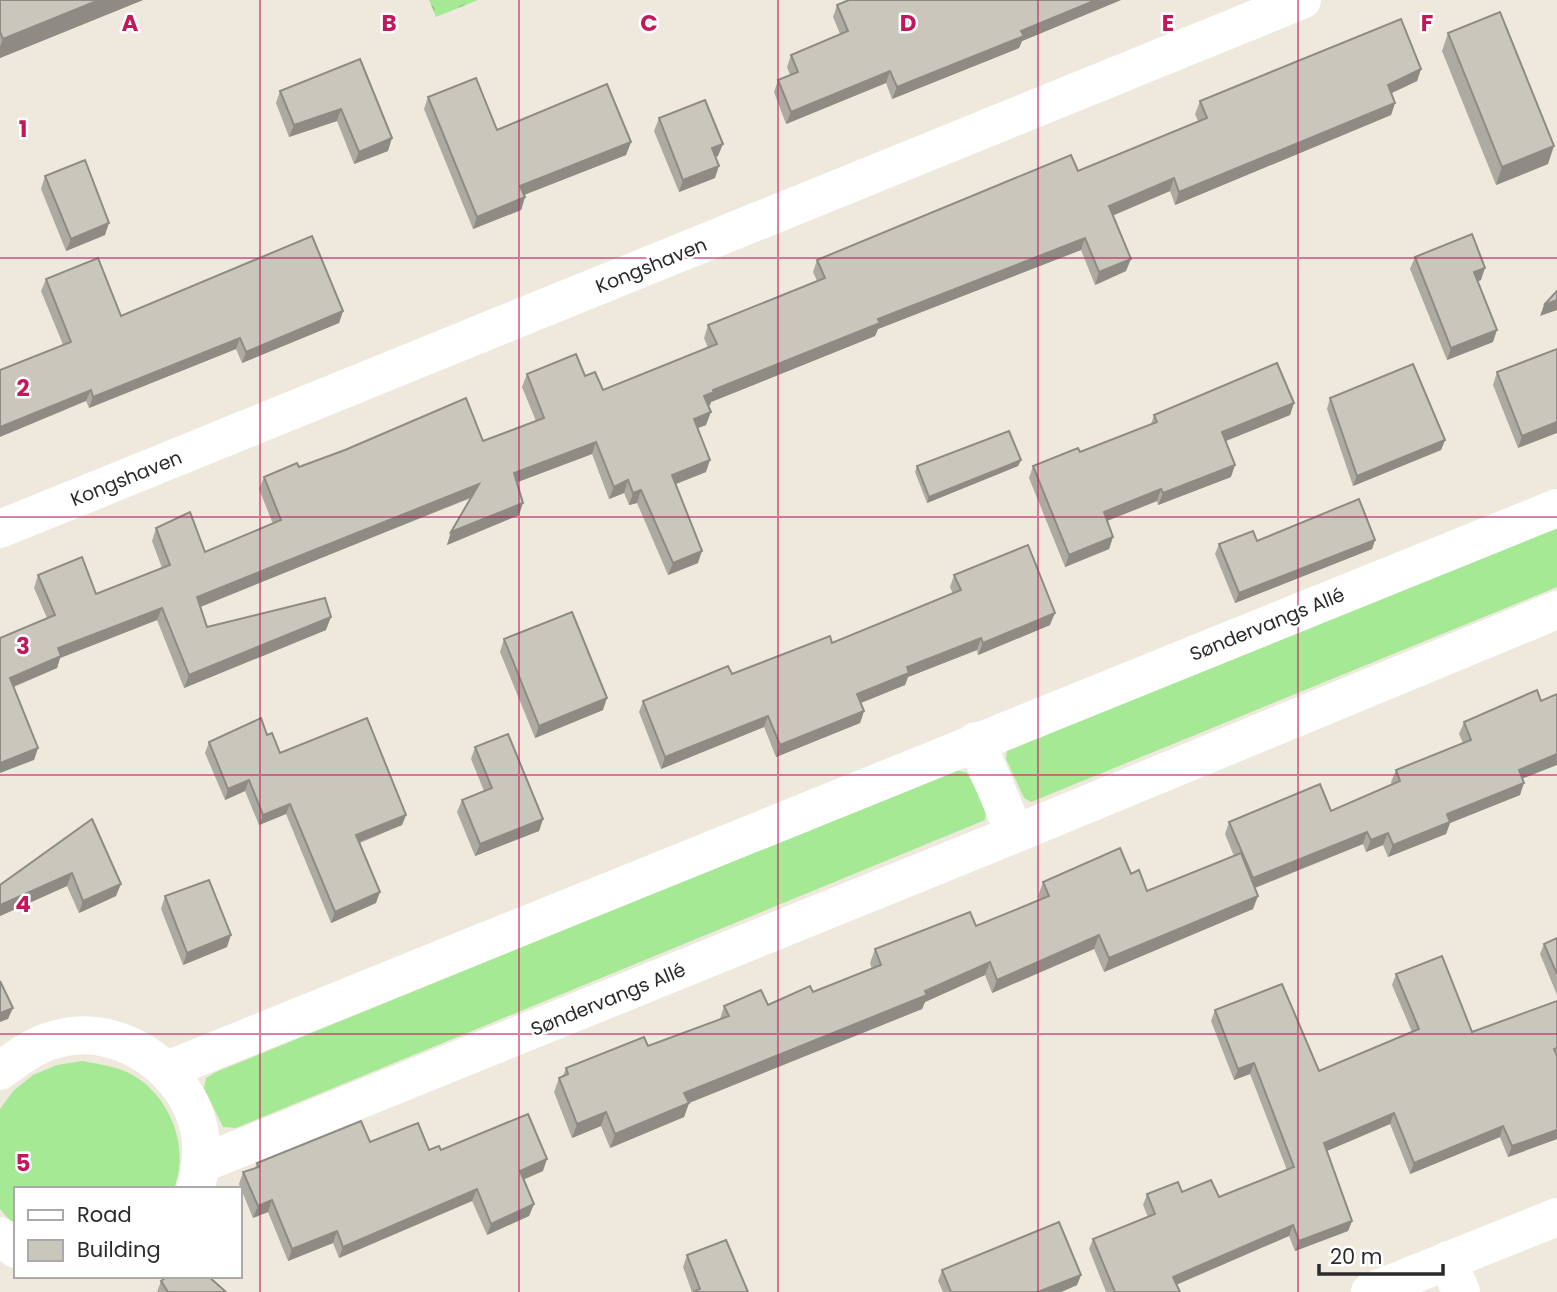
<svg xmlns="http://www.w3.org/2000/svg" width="1557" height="1292" viewBox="0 0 1557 1292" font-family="Poppins,sans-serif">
<defs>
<pattern id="park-crowns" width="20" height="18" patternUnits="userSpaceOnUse" patternTransform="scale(1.75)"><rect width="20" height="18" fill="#a5e995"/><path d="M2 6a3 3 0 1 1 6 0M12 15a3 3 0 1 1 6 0" fill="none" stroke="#8ec881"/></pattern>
</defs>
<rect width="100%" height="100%" fill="#eee9dc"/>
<g fill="#a5e995">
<polygon points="1557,527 1557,587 1031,802 1024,798 1006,759 1007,749"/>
<polygon points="956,770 967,773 986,809 985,820 236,1128 223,1127 204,1088 206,1078 216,1072"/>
<path d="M82 1061C98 1064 114 1066 129 1073 169 1093 191 1147 174 1189H16V1228L0 1209V1109L14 1090 33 1075 57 1065Z"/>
</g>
<polygon fill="url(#park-crowns)" points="429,0 478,0 436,17"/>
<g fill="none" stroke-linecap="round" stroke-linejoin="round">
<g stroke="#fff" stroke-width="38">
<polyline points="0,529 1302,0"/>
<polyline points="976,741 1015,834"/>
<polyline points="167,1070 1557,508"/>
<path d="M0 1071C21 1055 40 1041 66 1037 125 1026 187 1072 199 1129 204 1149 200 1169 196 1188"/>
<polyline points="201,1164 1015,834 1557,610"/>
<polyline points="0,1236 16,1249"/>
<polyline points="1448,1260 1461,1292"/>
<polyline points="1370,1292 1557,1217"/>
</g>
</g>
<g fill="#adaba1">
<polygon points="0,0 143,0 0,58"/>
<polygon points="849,0 1121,0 1022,41 1019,48 892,99 886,83 786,124 774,92 778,80 790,75 787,67 791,55 840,34 833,17 837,5"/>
<polygon points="1448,33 1548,164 1496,185 1442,51"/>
<polygon points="360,59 388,151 354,164 337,121 289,137 276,103 280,91"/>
<polygon points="1421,69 1417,81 1392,93 1395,103 1391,115 1175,205 1170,191 1113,215 1126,271 1095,285 1081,250 878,329 875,336 711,402 710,405 708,405 706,425 698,428 706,472 676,484 698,563 668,575 637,503 629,505 624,493 609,499 592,454 517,482 519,515 447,545 451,532 471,498 201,606 207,627 326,630 184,688 157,620 60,658 57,668 14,687 38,748 34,760 0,638 47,618 34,588 38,575 96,594 162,568 152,541 156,528 205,552 273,524 259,489 264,477 299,467 483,441 536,421 522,387 527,374 585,376 603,390 708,348 704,338 708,325 817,281 813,272 817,260 1078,171 1198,121 1195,114 1200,101"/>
<polygon points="428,97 497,130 631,142 626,155 524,195 525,197 521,210 473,229 424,109"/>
<polygon points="659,118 718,156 716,157 715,178 679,192 654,131"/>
<polygon points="45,176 105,235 66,251 41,189"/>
<polygon points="1415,257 1481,280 1477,281 1493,342 1447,360 1410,269"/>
<polygon points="46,279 121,316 343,311 339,323 242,363 236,349 89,408 41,291"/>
<polygon points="1557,349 1518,448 1493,385 1497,372"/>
<polygon points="1330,398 1445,440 1441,450 1353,486 1327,409"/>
<polygon points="1294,403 1290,415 1226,441 1231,477 1158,505 1157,501 1107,521 1113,537 1109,549 1065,567 1029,478 1033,466 1080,452 1151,424 1154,415"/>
<polygon points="1021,460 1018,466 927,503 915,472 917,466"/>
<polygon points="1375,540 1372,549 1235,603 1215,554 1219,544 1257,541"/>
<polygon points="954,575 1050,625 978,655 977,650 908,677 905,685 861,703 864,711 860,723 776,757 764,727 661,769 639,712 643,701 832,643 953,594 950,587"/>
<polygon points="504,639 603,710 535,738 500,652"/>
<polygon points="1464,722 1522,779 1520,795 1450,823 1446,834 1388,857 1383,845 1366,852 1363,844 1255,888 1253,909 1104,972 1094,949 992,993 985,975 925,1002 922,1009 689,1103 684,1117 610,1148 601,1126 572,1138 554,1092 559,1078 563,1076 566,1068 648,1046 720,1019 724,1006 768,1005 813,992 872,969 870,963 875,949 976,926 1040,900 1038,896 1043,882 1131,874 1147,891 1234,856 1225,834 1229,822 1331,811 1392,785 1391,782 1396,770 1463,743 1459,734"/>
<polygon points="267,735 280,753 406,815 402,825 360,843 376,903 331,923 286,814 259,825 245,791 225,800 205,753 209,742"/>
<polygon points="475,747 543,819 539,831 475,856 457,812 462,800 484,791 471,759"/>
<polygon points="92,819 116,896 79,913 67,886 0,916 0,885"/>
<polygon points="165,896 227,947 183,965 161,909"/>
<polygon points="1557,938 1557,995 1540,954 1544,944"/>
<polygon points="1396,974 1472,1032 1557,1001 1557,1139 1508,1157 1500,1137 1410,1174 1390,1124 1326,1151 1352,1221 1348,1231 1295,1251 1289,1236 1176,1284 1180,1292 1106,1292 1089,1249 1093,1239 1148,1217 1143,1205 1147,1194 1182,1192 1219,1197 1287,1170 1250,1074 1234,1080 1211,1021 1215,1010 1319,1071 1412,1032 1392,985"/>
<polygon points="370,1142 429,1150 441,1150 543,1171 523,1180 534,1204 529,1216 487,1235 472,1201 339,1258 333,1243 288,1261 268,1212 253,1218 239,1184 243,1172 255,1168 257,1163"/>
<polygon points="687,1255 748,1292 692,1292 683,1267"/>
<polygon points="942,1270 1081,1275 1077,1285 1061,1292 943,1292 938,1281"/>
<polygon points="161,1281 226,1292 157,1292"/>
</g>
<g fill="#8d8b83">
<polygon points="99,0 143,0 0,58 0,47 3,39"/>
<polygon points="1096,0 1121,0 1022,41 1019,48 892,99 897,87 1021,31"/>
<polygon points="1421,69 1417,81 1383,97 1388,85"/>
<polygon points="890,71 886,83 786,124 791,112"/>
<polygon points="1395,103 1391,115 1175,205 1179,192"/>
<polygon points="341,109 337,121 289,137 294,125"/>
<polygon points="392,138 388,151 354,164 359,152"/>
<polygon points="631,142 626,155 516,198 520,186"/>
<polygon points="723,144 718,156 708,160 712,148"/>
<polygon points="1554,146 1548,164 1496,185 1502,167"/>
<polygon points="719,166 715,178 679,192 683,180"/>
<polygon points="1174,178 1170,191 1105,219 1109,206"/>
<polygon points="525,197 521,210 473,229 477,217"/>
<polygon points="109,223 105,235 66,251 71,239"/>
<polygon points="1085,238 1081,250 878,329 875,336 711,402 710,405 699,409 704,396 713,390 878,319"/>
<polygon points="1131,259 1126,271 1095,285 1099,272"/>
<polygon points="1485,268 1481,280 1469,285 1474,272"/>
<polygon points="1557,300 1557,310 1540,316 1544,305"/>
<polygon points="343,311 339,323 242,363 246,352"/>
<polygon points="1497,330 1493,342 1447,360 1451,348"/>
<polygon points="240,338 236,349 89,408 93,397"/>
<polygon points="91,390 86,401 0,437 0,427"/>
<polygon points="1294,403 1290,415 1218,444 1222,432"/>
<polygon points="711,412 706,425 690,431 694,419"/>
<polygon points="1557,422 1557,433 1518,448 1522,436"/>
<polygon points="1445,440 1441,450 1353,486 1357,476"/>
<polygon points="596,442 592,454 510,485 514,473"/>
<polygon points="710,460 706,472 668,487 672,475"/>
<polygon points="1021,460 1018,466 927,503 929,497"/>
<polygon points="1235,465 1231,477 1158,505 1163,493"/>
<polygon points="628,480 624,493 609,499 614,487"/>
<polygon points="479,484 474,496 193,610 197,597"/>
<polygon points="1161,489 1157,501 1099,524 1104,512"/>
<polygon points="641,490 637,503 629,505 633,493"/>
<polygon points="523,503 519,515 447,545 451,532"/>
<polygon points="1113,537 1109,549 1065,567 1069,555"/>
<polygon points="1375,540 1372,549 1235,603 1239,593"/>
<polygon points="702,551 698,563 668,575 673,563"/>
<polygon points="162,608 157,620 60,658 57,668 5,690 10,678 58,648"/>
<polygon points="1055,613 1050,625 978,655 983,643"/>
<polygon points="331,617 326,630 184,688 189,675"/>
<polygon points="981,638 977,650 908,677 905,685 853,706 857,694 907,667"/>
<polygon points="607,698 603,710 535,738 539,726"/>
<polygon points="864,711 860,723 776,757 780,745"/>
<polygon points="768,716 764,727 661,769 665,757"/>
<polygon points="38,748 34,760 0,773 0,763"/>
<polygon points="1557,754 1557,765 1514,782 1519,770"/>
<polygon points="249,780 245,791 225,800 228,789"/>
<polygon points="1524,783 1520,795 1450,823 1446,834 1388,857 1393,845 1447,814"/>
<polygon points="290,804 286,814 259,825 263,815"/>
<polygon points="406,815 402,825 352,845 356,835"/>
<polygon points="543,819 539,831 475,856 480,844"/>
<polygon points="1367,832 1363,844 1249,890 1253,878"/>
<polygon points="1388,833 1383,845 1366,852 1371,840"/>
<polygon points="72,873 67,886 0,916 0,905"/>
<polygon points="121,884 116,896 79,913 83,901"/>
<polygon points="380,892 376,903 331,923 335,912"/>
<polygon points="1258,896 1253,909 1104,972 1109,958"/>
<polygon points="231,935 227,947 183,965 187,953"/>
<polygon points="1099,935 1094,949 992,993 997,980"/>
<polygon points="990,962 985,975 925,1002 922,1009 679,1107 684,1093 925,991"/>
<polygon points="13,1008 8,1019 0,1022 0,1013"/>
<polygon points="1254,1063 1250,1074 1234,1080 1238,1069"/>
<polygon points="689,1103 684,1117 610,1148 615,1134"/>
<polygon points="606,1112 601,1126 572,1138 577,1124"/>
<polygon points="1394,1113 1390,1124 1320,1154 1324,1143"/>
<polygon points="1503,1126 1500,1137 1410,1174 1414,1163"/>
<polygon points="1557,1130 1557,1139 1508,1157 1512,1146"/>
<polygon points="547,1159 543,1171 515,1183 520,1171"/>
<polygon points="477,1189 472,1201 339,1258 343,1247"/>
<polygon points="272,1200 268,1212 253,1218 258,1206"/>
<polygon points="534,1204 529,1216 487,1235 491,1224"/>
<polygon points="1352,1221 1348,1231 1295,1251 1299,1241"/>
<polygon points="1293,1225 1289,1236 1169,1288 1173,1277"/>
<polygon points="337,1231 333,1243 288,1261 292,1249"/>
<polygon points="1081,1275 1077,1285 1061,1292 1038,1292"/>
</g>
<g fill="#c9c7bb" stroke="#8d8b83" stroke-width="2">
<polygon points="0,0 99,0 3,39 0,32"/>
<polygon points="849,0 1096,0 1021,31 1024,36 897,87 890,71 791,112 778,80 798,72 791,55 848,31 837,5"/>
<polygon points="1500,12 1554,146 1502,167 1448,33"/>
<polygon points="1401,19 1421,69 1388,85 1395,103 1179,192 1174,178 1109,206 1131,259 1099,272 1085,238 878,319 880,323 713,390 714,392 704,396 711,412 694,419 710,460 672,475 702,551 673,563 641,490 633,493 628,480 614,487 596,442 514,473 523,503 451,532 479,484 197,597 207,627 325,598 331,617 189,675 162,608 58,648 61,656 10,678 38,748 0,763 0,638 55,615 38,575 82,557 96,594 170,565 156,528 190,512 205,552 281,520 264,477 297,463 299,467 345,450 466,398 483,441 544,418 527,374 576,354 585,376 595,372 603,390 717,344 708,325 825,278 817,260 1071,155 1078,171 1207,118 1200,101"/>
<polygon points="360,59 392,138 359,152 341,109 294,125 280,91"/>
<polygon points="476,78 497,130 607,84 631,142 520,186 525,197 477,217 428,97"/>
<polygon points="705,100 723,144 712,148 719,166 683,180 659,118"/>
<polygon points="85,160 109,223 71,239 45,176"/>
<polygon points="1472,234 1485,268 1474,272 1497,330 1451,348 1415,257"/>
<polygon points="312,236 343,311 246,352 240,338 93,397 91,390 0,427 0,370 71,342 46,279 98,258 121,316"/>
<polygon points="1557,291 1557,300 1544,305"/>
<polygon points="1557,349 1557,422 1522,436 1497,372"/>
<polygon points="1277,363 1294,403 1222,432 1235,465 1163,493 1161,489 1104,512 1113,537 1069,555 1033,466 1078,448 1080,452 1157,422 1154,415"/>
<polygon points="1413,364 1445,440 1357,476 1330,398"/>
<polygon points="1009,431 1021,460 929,497 917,466"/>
<polygon points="1359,499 1375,540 1239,593 1219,544 1253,531 1257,541"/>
<polygon points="1028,545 1055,613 983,643 981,638 907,667 909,673 857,694 864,711 780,745 768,716 665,757 643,701 728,666 732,674 830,636 832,643 961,590 954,575"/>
<polygon points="572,612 607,698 539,726 504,639"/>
<polygon points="1537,690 1541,701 1557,694 1557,754 1519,770 1524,783 1447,814 1450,822 1393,845 1388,833 1371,840 1367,832 1253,878 1229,822 1320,784 1331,811 1400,781 1396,770 1471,740 1464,722"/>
<polygon points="261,718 267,735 272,733 280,753 367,718 406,815 356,835 380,892 335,912 290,804 263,815 249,780 228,789 209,742"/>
<polygon points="508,734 543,819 480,844 462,800 492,788 475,747"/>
<polygon points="92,819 121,884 83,901 72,873 0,905 0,885"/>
<polygon points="1120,848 1131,874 1139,870 1147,891 1241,853 1258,896 1109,958 1099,935 997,980 990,962 925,991 927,995 684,1093 689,1103 615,1134 606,1112 577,1124 559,1078 568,1074 566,1068 644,1037 648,1046 729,1016 724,1006 761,990 768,1005 810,986 813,992 881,965 875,949 970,912 976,926 1049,896 1043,882"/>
<polygon points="209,880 231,935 187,953 165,896"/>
<polygon points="1557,938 1557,974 1544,944"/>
<polygon points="1442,956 1472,1032 1557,1001 1557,1048 1554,1049 1557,1056 1557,1130 1512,1146 1503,1126 1414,1163 1394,1113 1324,1143 1352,1221 1299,1241 1293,1225 1173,1277 1180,1292 1115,1292 1093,1239 1155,1214 1147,1194 1178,1182 1182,1192 1211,1180 1219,1197 1294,1167 1254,1063 1238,1069 1215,1010 1282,984 1319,1071 1419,1029 1396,974"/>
<polygon points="0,981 13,1008 0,1013"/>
<polygon points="528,1114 547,1159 520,1171 534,1204 491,1224 477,1189 343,1247 337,1231 292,1249 272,1200 258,1206 243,1172 259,1167 257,1163 361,1121 370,1142 418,1123 429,1150 439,1146 441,1150"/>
<polygon points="1059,1222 1081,1275 1038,1292 951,1292 942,1270"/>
<polygon points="726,1240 748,1292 693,1292 700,1289 687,1255"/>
<polygon points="168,1276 208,1276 226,1292 168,1292 161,1281"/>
</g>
<path fill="none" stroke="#c2185b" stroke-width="2" stroke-opacity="0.55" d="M260 0V1292M519 0V1292M778 0V1292M1038 0V1292M1298 0V1292M0 258H1557M0 517H1557M0 775H1557M0 1034H1557"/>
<g text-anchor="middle" stroke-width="5" stroke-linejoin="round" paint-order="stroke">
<g font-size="19" fill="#2b2b2b" stroke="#fff">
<text transform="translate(651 265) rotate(-22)" y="7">Kongshaven</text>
<text transform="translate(126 478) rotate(-22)" y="7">Kongshaven</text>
<text transform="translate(1267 624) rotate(-22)" y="7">Søndervangs Allé</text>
<text transform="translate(608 999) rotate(-22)" y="7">Søndervangs Allé</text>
</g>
</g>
<g font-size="23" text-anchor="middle" font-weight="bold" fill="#c2185b" stroke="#fff" stroke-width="5" stroke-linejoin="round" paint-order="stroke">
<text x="130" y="31">A</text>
<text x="389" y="31">B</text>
<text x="649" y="31">C</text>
<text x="908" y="31">D</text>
<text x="1168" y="31">E</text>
<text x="1427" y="31">F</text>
<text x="23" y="137">1</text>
<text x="23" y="396">2</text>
<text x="23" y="654">3</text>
<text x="23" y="912">4</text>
<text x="23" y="1171">5</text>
</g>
<rect x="14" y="1187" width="228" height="91" fill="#ffffff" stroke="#aaaaaa" stroke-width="2"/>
<rect x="28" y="1210" width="35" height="10" fill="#ffffff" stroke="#aaaaaa" stroke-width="2"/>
<text x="77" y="1222" font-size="21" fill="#2b2b2b">Road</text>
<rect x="28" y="1240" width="35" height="21" fill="#c9c7bb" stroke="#aaaaaa" stroke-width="2"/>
<text x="77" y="1257" font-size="21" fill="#2b2b2b">Building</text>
<path d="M1319 1264v10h124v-10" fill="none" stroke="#2b2b2b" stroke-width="3.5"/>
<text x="1330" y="1264" font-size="21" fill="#2b2b2b" stroke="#ffffff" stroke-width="5" paint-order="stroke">20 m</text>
</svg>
